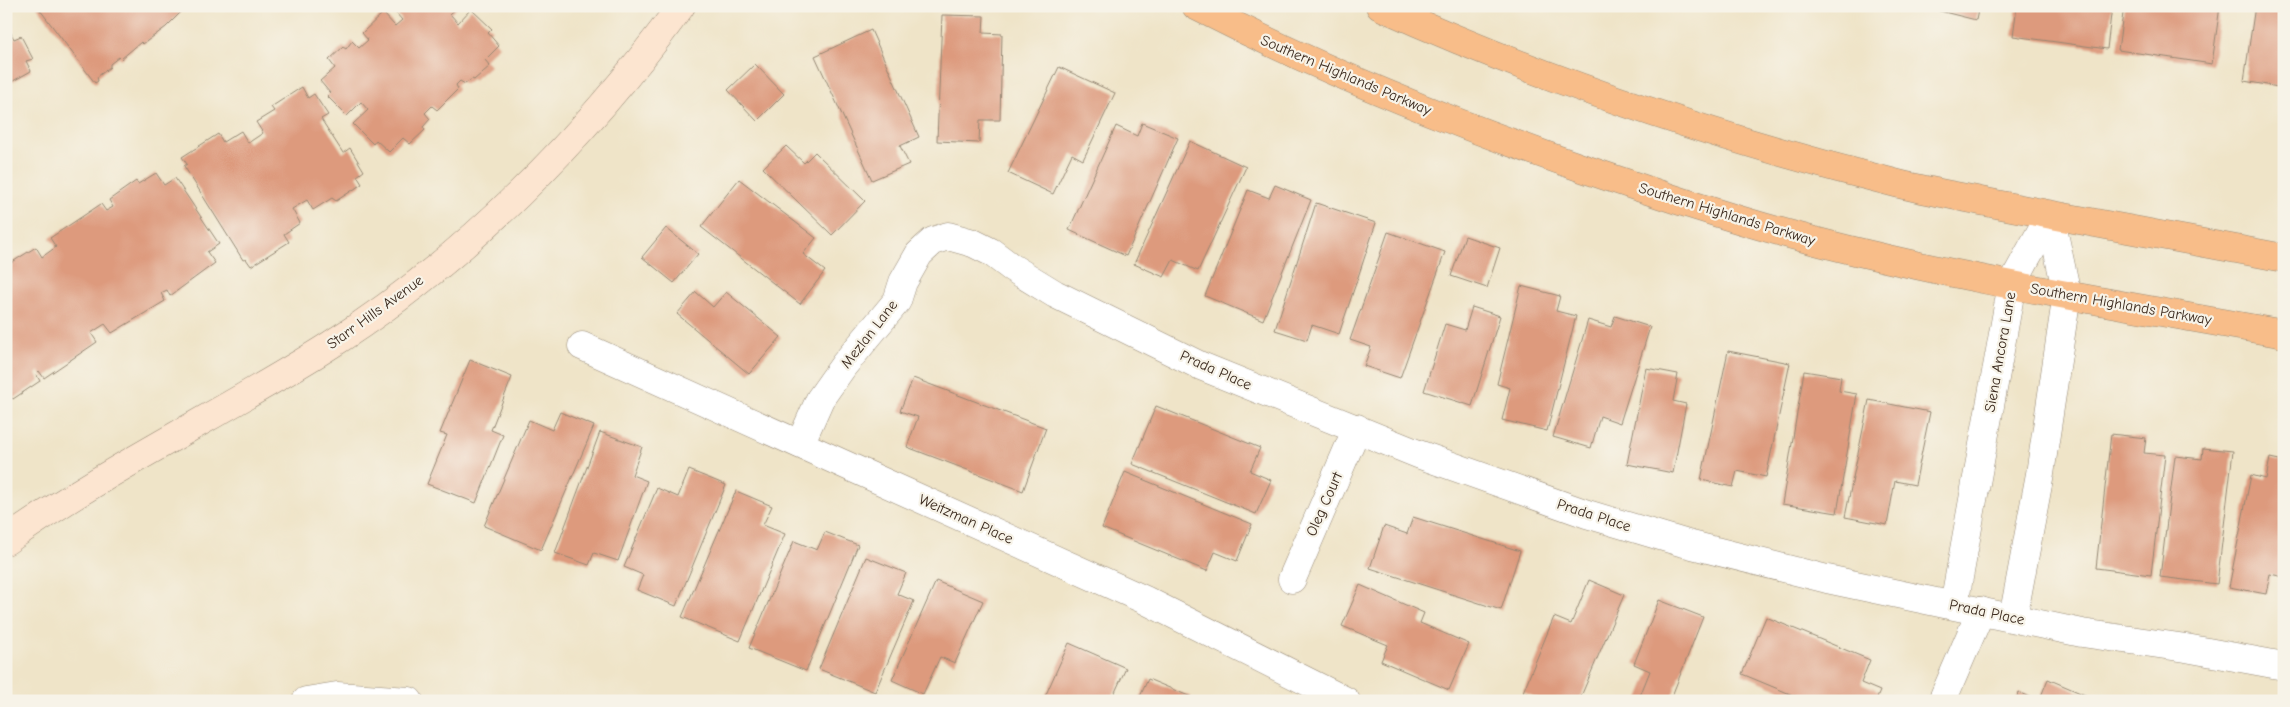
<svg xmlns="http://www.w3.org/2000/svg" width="2290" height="707" viewBox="0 0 2290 707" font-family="'Comic Neue',sans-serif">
<rect width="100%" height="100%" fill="#f7f3e8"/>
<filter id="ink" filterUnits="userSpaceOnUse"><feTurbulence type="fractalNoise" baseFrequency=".02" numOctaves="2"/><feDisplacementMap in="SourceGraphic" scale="10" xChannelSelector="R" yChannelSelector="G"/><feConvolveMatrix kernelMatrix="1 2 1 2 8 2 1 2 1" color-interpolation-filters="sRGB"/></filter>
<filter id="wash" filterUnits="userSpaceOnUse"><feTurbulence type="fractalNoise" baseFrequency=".0096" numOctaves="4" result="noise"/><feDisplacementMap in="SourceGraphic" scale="20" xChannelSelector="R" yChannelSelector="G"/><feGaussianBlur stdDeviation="1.12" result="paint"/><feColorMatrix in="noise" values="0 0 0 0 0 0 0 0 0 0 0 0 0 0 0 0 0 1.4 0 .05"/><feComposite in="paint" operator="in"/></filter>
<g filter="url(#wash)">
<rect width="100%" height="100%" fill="#efe4c8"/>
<g id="blocks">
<g fill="#dd9a7d">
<polygon points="37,6 185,6 186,7 166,27 143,44 141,42 121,59 119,57 110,64 110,67 97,77 98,81 95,83"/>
<polygon points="390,6 459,6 450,14 458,23 471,9 492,29 488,33 499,46 485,60 490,66 474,80 472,79 465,84 460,81 456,85 458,89 437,110 432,106 425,113 430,119 423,127 425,130 410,144 403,138 389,152 376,140 373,144 353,124 368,110 361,102 347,116 327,96 330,93 320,81 335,68 329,60 343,47 346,49 352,41 359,48 368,40 362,33 383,13 395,26 402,20"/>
<polygon points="1920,6 1979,6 1976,20"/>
<polygon points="2017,6 2112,6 2107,49 2013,36"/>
<polygon points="2124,6 2220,6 2212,64 2118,50"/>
<polygon points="2255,6 2284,6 2284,88 2244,81"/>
<polygon points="942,15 984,16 983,33 1002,34 1000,120 980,120 979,143 937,141"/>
<polygon points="6,24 14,39 21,36 33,59 26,61 31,71 6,85"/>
<polygon points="871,30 919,137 900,146 909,164 872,180 815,56"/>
<polygon points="755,64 784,94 757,121 728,90"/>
<polygon points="1059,67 1115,93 1083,160 1072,154 1053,194 1008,173"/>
<polygon points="302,87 308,98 314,94 328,115 321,119 343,153 350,148 364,171 357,176 362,184 336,201 332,198 313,210 307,200 292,209 300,223 284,234 289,242 251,266 246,259 243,260 184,166 187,164 182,157 218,134 223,142 241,131 248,143 263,133 256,122 274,111 271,107"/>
<polygon points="1142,123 1178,138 1126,256 1069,230 1116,126 1137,136"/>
<polygon points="1190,141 1246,167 1198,271 1173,260 1164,277 1134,264"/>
<polygon points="786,146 804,163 815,152 865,201 832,235 763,168"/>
<polygon points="156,173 164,185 175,178 219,244 207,252 215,263 170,296 167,290 161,293 165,301 112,333 105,324 91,333 97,342 44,378 39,371 36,374 40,381 13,399 10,397 6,399 6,266 36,247 42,257 56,247 50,238 101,204 106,211 113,207 109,200 136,181 138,184"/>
<polygon points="739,179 816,238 803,254 825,271 800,304 701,227"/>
<polygon points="1275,185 1311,200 1263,320 1205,296 1248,190 1269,198"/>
<polygon points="1316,203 1376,223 1339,334 1312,325 1307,340 1275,330"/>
<polygon points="666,228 698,254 674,283 642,257"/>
<polygon points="1388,232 1445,252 1400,378 1364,366 1371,347 1350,340"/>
<polygon points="1465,236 1500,248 1487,288 1451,276"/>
<polygon points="1521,286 1560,296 1556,311 1576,316 1547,431 1502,420 1510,388 1497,384"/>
<polygon points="696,292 713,307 726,292 781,337 749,374 677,314"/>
<polygon points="1472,307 1500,316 1472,406 1424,391 1445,324 1465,330"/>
<polygon points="1615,316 1650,327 1620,423 1600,416 1591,448 1553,437 1588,320 1611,327"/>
<polygon points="1728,351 1790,363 1766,477 1737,471 1733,487 1701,480"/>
<polygon points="470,360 512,377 491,430 503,435 476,503 427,484 447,435 440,433"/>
<polygon points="1646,368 1678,374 1673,401 1686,404 1673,473 1627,464"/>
<polygon points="1804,371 1841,377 1839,391 1857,394 1837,513 1782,504"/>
<polygon points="913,378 1046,428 1023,491 907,447 918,417 900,411"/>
<polygon points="1869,400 1930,412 1915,485 1895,481 1887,525 1845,517"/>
<polygon points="1156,406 1260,448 1250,471 1271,480 1256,514 1132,464"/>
<polygon points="560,412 594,426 541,550 484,526 529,420 552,430"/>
<polygon points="600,432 642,447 632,475 647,481 618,561 594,553 589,565 555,553"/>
<polygon points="2111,434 2146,438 2144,453 2165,455 2151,575 2096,568"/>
<polygon points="2203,448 2233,451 2217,584 2160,577 2175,456 2202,459"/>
<polygon points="2270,458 2284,461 2284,577 2270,574 2266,594 2229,587 2251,475 2266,479"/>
<polygon points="689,470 726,485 676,606 637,590 643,575 624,567 657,488 678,497"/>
<polygon points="1125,472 1252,524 1237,561 1215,552 1207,571 1102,528"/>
<polygon points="736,491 772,506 763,525 785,534 740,641 682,617"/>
<polygon points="1413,517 1520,551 1501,610 1370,568 1384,526 1407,534"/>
<polygon points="825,532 858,545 806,671 749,648 794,541 817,550"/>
<polygon points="866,557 906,573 897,594 914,601 875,692 819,669"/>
<polygon points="1589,580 1624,595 1579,701 1544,701 1523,692 1554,617 1571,624"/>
<polygon points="936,581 983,601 955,663 940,657 923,694 892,680"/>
<polygon points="1360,585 1424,613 1420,623 1469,644 1449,690 1381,661 1388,645 1342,626"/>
<polygon points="1659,600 1703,617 1670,701 1638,701 1650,671 1634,664"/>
<polygon points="1766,617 1870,660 1861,683 1880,691 1876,701 1807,701 1742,674"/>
<polygon points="1069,643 1126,668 1111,701 1043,701"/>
<polygon points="1148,679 1191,697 1190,701 1138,701"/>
<polygon points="2048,679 2099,701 2039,701"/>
<polygon points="2019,692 2039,701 2015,701"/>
</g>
</g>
</g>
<g filter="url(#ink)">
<use href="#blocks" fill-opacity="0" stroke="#958773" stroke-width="1"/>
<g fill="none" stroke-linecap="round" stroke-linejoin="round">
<g stroke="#958773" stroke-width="29">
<g id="street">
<polyline points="582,346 1145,600 1346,701"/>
<polyline points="800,444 820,399 844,365 897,301 903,282 919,254 933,241 948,236 973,243 991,252 1011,267 1055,294 1201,366 1418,454 1587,514 1684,543 1827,579 2082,633 2186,648 2284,666"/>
<polyline points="1292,579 1357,428"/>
<polyline points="1954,605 2012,284 2050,215"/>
<polyline points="2013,618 2040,474 2067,294 2050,215"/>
<polyline points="306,701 337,696 409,701"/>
<polyline points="1942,701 1981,611"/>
</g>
</g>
<g stroke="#958773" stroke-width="29">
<path id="secondary" d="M6 541C107 469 219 415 324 349 464 261 584 139 681 6"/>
</g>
<g stroke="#958773" stroke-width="29">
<g id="primary">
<path d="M1196 6C1321 70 1450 122 1582 168 1658 194 1734 220 1811 240 1967 281 2126 305 2284 334"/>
<path d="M1380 6C1544 80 1724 140 1899 184 1928 191 1957 196 1986 202 2085 222 2185 239 2284 258"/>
</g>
</g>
<use href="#street" stroke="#fff" stroke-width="28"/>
<use href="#secondary" stroke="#fce5d0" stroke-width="28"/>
<use href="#primary" stroke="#f8bd89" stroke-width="28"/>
</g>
</g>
<g text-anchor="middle" stroke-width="4.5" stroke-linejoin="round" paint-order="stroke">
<g font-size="15" fill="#3b2a1e" stroke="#f7f3e8">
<text transform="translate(1346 75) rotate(23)" y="5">Southern Highlands Parkway</text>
<text transform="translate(1727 214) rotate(17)" y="5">Southern Highlands Parkway</text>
<text transform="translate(2121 304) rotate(10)" y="5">Southern Highlands Parkway</text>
<text transform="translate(375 312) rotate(-36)" y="5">Starr Hills Avenue</text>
<text transform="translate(869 334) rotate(-52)" y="5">Mezlan Lane</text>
<text transform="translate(2000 352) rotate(-80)" y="5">Siena Ancora Lane</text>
<text transform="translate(1216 370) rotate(24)" y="5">Prada Place</text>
<text transform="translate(1324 504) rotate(-66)" y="5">Oleg Court</text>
<text transform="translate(1594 515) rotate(18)" y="5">Prada Place</text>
<text transform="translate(966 519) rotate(24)" y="5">Weitzman Place</text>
<text transform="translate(1987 612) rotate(12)" y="5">Prada Place</text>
</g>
</g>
<rect width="2290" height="707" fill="none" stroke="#f7f3e8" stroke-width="25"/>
</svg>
